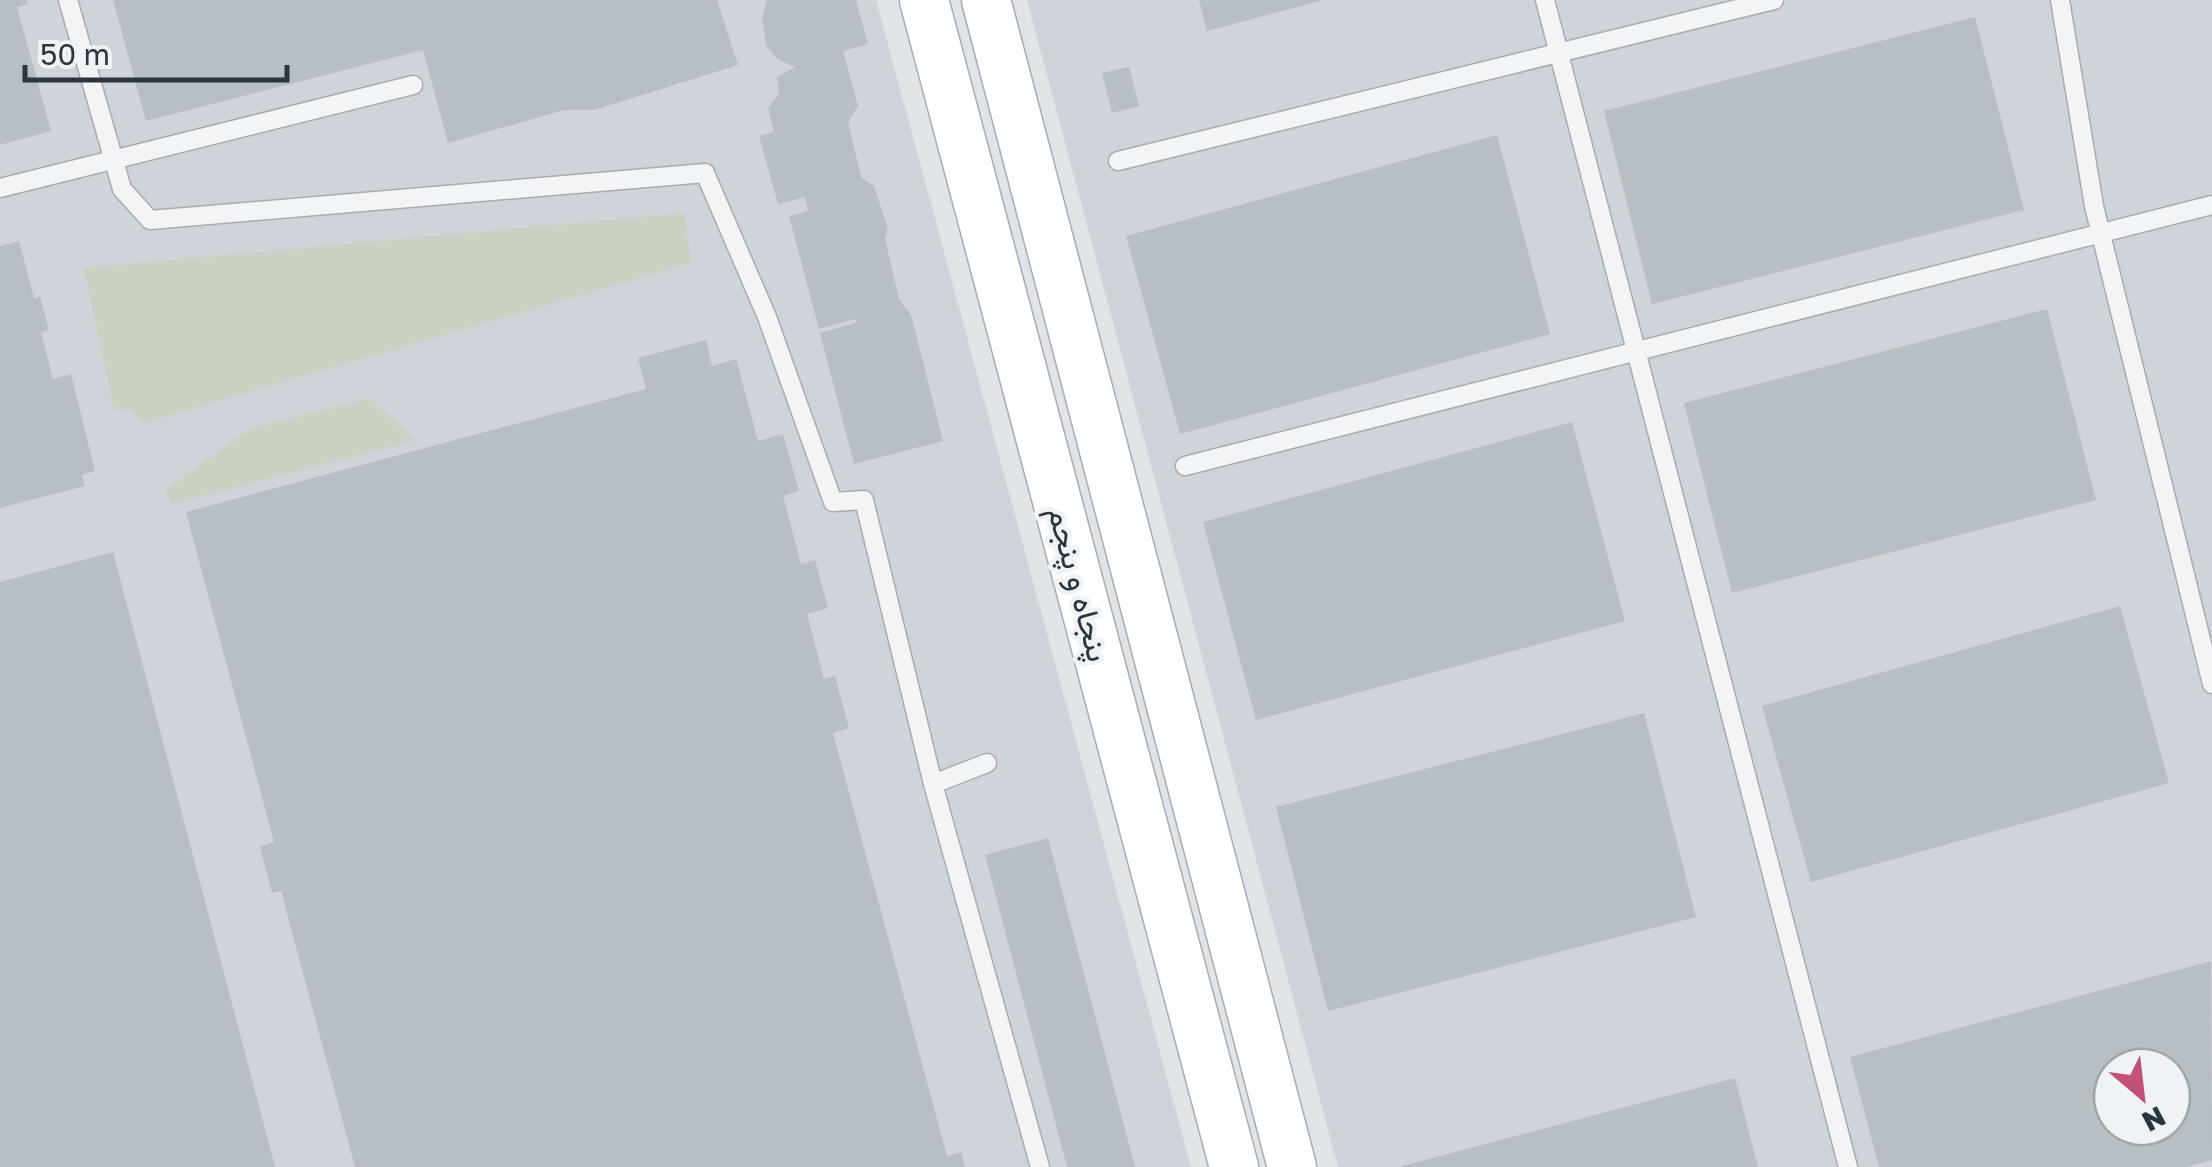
<svg xmlns="http://www.w3.org/2000/svg" width="2212" height="1167" viewBox="0 0 2212 1167" font-family="'Golos Text',Vazirmatn,sans-serif">
<rect width="100%" height="100%" fill="#e0e4e7"/>
<g fill="#ced4d9" fill-rule="evenodd">
<polygon points="0,0 876,0 1191,1167 0,1167"/>
<path d="M1027 0H2212V1167H1338ZM2112 1067H2172V1127H2112Z"/>
</g>
<g fill="#c9d1c2">
<polygon points="684,213 691,263 143,423 130,410 114,410 84,268"/>
<polygon points="370,398 415,440 172,504 165,490 250,429"/>
</g>
<g fill="#b7bfc4" fill-rule="evenodd">
<polygon points="0,0 26,0 28,4 17,7 51,131 0,145"/>
<polygon points="113,0 717,0 738,65 594,110 564,110 448,143 423,50 146,121"/>
<polygon points="767,0 856,0 868,44 843,51 858,106 848,122 861,177 874,186 888,229 885,239 899,299 911,315 943,441 854,464 820,333 856,323 855,319 819,329 789,216 808,211 805,197 778,204 759,136 774,132 768,108 779,93 777,77 795,67 776,58 766,45 762,18"/>
<polygon points="1199,0 1320,0 1320,1 1207,31"/>
<polygon points="1975,17 2024,210 1652,304 1604,111"/>
<polygon points="1129,67 1139,106 1112,113 1102,73"/>
<polygon points="1497,135 1550,334 1180,434 1126,236"/>
<polygon points="19,241 34,298 40,297 49,330 41,332 53,379 71,374 95,471 82,475 85,486 0,508 0,246"/>
<polygon points="2047,309 2096,500 1732,593 1684,403"/>
<polygon points="706,340 712,366 736,359 758,441 783,434 799,491 783,496 801,564 815,560 828,608 807,614 824,679 835,676 849,728 833,733 947,1156 961,1152 965,1167 355,1167 281,891 272,893 260,847 274,842 186,512 646,389 638,358"/>
<polygon points="1572,422 1625,621 1256,720 1203,522"/>
<polygon points="113,552 275,1167 0,1167 0,582"/>
<polygon points="2120,606 2169,783 1811,882 1762,706"/>
<polygon points="1644,713 1696,917 1328,1011 1276,807"/>
<polygon points="1048,838 1135,1167 1067,1167 985,855"/>
<path d="M2211 961 2212 1160 2186 1167H1879L1850 1057ZM2112 1067H2172V1127H2112Z"/>
<polygon points="1735,1078 1758,1167 1402,1167 1402,1166"/>
</g>
<g fill="none" stroke-linecap="round" stroke-linejoin="round">
<g stroke="#a6acb1" stroke-width="21">
<g id="service">
<polyline points="68,0 122,189 150,220 705,173 767,317 833,502 864,500 933,784"/>
<polyline points="1545,0 1848,1167"/>
<polyline points="2060,0 2094,206 2212,684"/>
<polyline points="1118,161 1774,0"/>
<polyline points="0,188 413,85"/>
<polyline points="1185,466 2212,205"/>
<polyline points="987,763 933,784 1040,1167"/>
</g>
</g>
<g stroke="#a6acb1" stroke-width="51">
<g id="secondary">
<polyline points="924,0 1234,1167"/>
<polyline points="986,0 1292,1167"/>
</g>
</g>
<use href="#service" stroke="#f2f4f6" stroke-width="18"/>
<use href="#secondary" stroke="#fff" stroke-width="48"/>
</g>
<g text-anchor="middle" stroke-width="9" stroke-linejoin="round" paint-order="stroke">
<g font-size="32" fill="#2a353d" stroke="#eff3f5">
<text transform="translate(1079 584) rotate(75)" y="11">پنجاه و پنجم</text>
</g>
</g>
<g transform="translate(2142 1097) rotate(152)"><circle r="48" fill="#eff3f5" stroke="#a0a7ab" stroke-width="2.5"/>
<path d="M0-8L18 38L0 25L-18 38Z" fill="#c25079"/>
<text y="-15" font-size="28" font-weight="bold" text-anchor="middle" fill="#2a353d">N</text>
</g>
<path d="M25 65v15h262v-15" fill="none" stroke="#2a353d" stroke-width="5"/>
<text x="40" y="65" font-size="30" fill="#2a353d" stroke="#eff3f5" stroke-width="8" paint-order="stroke">50 m</text>
</svg>
